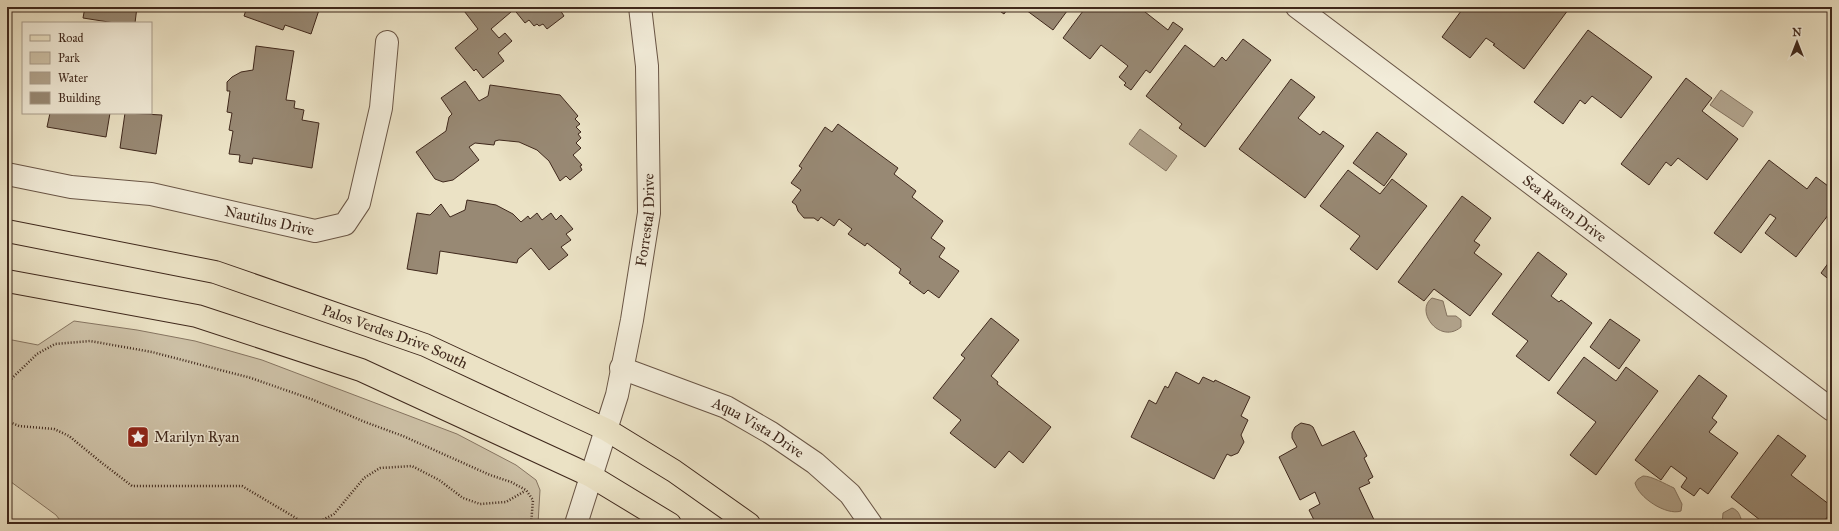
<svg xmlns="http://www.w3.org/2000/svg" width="1839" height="531" viewBox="0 0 1839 531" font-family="'IM FELL Great Primer',serif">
<rect width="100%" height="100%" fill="#ebe2c5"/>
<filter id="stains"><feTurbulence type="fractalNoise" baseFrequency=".005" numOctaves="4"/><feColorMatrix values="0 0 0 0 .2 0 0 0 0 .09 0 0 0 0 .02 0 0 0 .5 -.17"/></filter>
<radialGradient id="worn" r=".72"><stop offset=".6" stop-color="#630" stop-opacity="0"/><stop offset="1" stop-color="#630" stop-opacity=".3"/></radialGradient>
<polygon fill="#cec2a8" stroke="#867562" points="74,321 137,330 195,341 262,360 457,434 516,465 536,480 540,490 538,524 63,524 56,515 7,479 7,339 38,345"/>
<g fill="#b1a38c" stroke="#83725f">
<polygon points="1721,90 1753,112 1743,127 1710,105"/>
<polygon points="1140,129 1177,156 1166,171 1129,144"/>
<path d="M1432 298 1443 301 1447 316H1456L1461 320V327C1440 345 1414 311 1432 298Z"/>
<path d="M1643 476C1652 476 1665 484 1674 488L1682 504 1681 511C1666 516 1638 497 1635 483L1638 479Z"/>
<path d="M1732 508C1740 511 1740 517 1743 524H1722L1723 513Z"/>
</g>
<g fill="#988974" stroke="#3f281c">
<polygon points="85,7 137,7 135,23 115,23 83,18"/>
<polygon points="247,7 320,7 311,34 285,25 283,30 244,16"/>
<polygon points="461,7 563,7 560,10 564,16 547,29 543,24 539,26 537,24 534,26 529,20 525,23 512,7 510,9 511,12 491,29 499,38 505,33 512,41 498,53 504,61 483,78 476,69 474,71 455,48 478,29"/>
<polygon points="994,7 1009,7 1004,14"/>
<polygon points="1028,7 1070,7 1053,30 1026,10"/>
<polygon points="1086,7 1141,7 1140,8 1168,30 1173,22 1183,29 1150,73 1146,70 1131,90 1124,85 1126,83 1119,77 1128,66 1101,45 1090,59 1063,38"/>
<polygon points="1464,7 1563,7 1568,10 1524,69 1493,45 1495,44 1486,38 1470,58 1442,37"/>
<polygon points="1588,30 1652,77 1621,118 1592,96 1585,104 1580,100 1563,124 1534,102"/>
<polygon points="1243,39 1271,60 1205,147 1179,128 1182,124 1146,96 1185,45 1214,67 1222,57 1226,61"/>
<polygon points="256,46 294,51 286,100 295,101 294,108 304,110 302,120 319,123 312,168 253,158 252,164 239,162 240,155 229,154 233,131 229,130 232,113 227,112 230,91 227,91 227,82 232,77 241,72 253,70"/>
<polygon points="1686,78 1712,98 1702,111 1738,139 1707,180 1678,158 1671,166 1666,162 1649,185 1621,164"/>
<polygon points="1291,79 1315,97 1298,118 1320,135 1323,131 1344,146 1305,198 1239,149"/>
<polygon points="465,81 479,101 488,96 490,85 560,95 578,116 575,119 580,124 576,127 581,132 578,134 581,138 576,143 581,148 573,155 582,165 580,166 582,170 570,180 566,176 560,181 549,161 537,150 519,142 499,140 495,141 494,145 475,143 469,147 479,160 453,180 443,182 435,179 416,152 446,131 449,117 452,114 441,98"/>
<polygon points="50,113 110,113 106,137 47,127"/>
<polygon points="125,113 162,115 156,154 120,148"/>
<polygon points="838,124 898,168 894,174 916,191 912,197 943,221 931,238 945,248 939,257 959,271 939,298 928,290 924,294 909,283 911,282 899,273 901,269 867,243 865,246 848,234 852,229 839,219 834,226 821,217 818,221 814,218 804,218 798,211 796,205 792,202 801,190 791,183 802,168 799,166 825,127 832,132"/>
<polygon points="1377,132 1407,154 1384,186 1353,163"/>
<polygon points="1769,160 1807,189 1816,177 1832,189 1832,210 1796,257 1765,233 1776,218 1770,214 1741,253 1714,233"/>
<polygon points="1348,170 1380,194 1392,179 1427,206 1377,270 1350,249 1360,236 1320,206"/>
<polygon points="1462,196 1491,218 1474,241 1480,245 1474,253 1502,274 1470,316 1434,289 1424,301 1398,282"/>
<polygon points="467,200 496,205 513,214 521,222 528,216 530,219 537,213 542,220 551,213 556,220 561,215 573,229 566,234 571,240 561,247 568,255 549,270 531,248 518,259 517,263 440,251 437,274 407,269 417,213 430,215 441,204 450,217 465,210"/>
<polygon points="1538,252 1567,274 1551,296 1559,302 1561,300 1592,323 1549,381 1516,356 1528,341 1492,314"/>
<polygon points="1832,258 1832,282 1821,273"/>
<polygon points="991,318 1019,340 991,376 998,382 997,384 1051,427 1023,463 1009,451 995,468 950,433 961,420 933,398 965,358 961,355"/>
<polygon points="1610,319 1640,340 1619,369 1590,347"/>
<polygon points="1584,357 1616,381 1626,367 1658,391 1596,475 1570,455 1596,422 1557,393"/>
<polygon points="1176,372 1199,384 1203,377 1214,382 1215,380 1250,397 1241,416 1248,420 1241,435 1244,442 1238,453 1231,456 1227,454 1214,479 1131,437 1149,400 1156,404 1165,386 1168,388"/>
<polygon points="1699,375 1727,396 1712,418 1717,422 1709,432 1738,453 1708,494 1700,488 1694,496 1681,487 1687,478 1671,466 1661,480 1635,460"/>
<polygon points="1301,423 1310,425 1313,427 1322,446 1354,431 1367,456 1364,458 1373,477 1368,480 1370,483 1359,488 1376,524 1316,524 1309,510 1320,504 1315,492 1300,500 1279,457 1297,447 1292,438 1292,433 1295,427"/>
<polygon points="1778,435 1806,456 1791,475 1830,505 1829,507 1832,511 1822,524 1765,524 1731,497"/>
</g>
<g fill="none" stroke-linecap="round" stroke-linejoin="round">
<g stroke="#6a5646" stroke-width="24">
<g id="minor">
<path id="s1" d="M1297 7 1832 410"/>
<path id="s2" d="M7 174 71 187 151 194 315 231 345 224 359 203 381 108 387 42"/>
<path id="s3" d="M621 368 726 407 771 433 815 463 850 494 871 524"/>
<path id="s4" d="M576 524 617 395 632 320 649 213 647 66 640 7"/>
</g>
</g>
<g stroke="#3f281c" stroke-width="24">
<g id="primary">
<path id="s5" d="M7 231 215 272 425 345 607 430 674 471 749 524"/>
<polyline points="7,281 197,316 361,370 591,476 670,524"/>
</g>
</g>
<g stroke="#3f281c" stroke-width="2.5" stroke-dasharray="1 2" stroke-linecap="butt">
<polyline points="7,383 37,354 55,344 90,341 152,352 251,378 311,399 365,422 403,436 490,475 511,482 526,490 533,500 531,524"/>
<polyline points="7,421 19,426 54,429 69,436 102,463 132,486 242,486 296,518 301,524"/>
<polyline points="315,524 334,514 364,478 380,468 412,466 439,480 463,498 480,504 506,502 525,491"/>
</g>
<use href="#minor" stroke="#f2ecd9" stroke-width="22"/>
<use href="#primary" stroke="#ebe2c5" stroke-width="22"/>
</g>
<defs>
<g id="sight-square" transform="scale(1.15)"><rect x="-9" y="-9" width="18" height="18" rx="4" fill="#8f2418" stroke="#f2ecd9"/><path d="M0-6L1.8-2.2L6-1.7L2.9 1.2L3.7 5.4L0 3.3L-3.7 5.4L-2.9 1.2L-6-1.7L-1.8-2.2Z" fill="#fff"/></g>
</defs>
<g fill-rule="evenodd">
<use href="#sight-square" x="138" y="437"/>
</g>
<g text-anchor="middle" stroke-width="3" stroke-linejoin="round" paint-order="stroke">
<g font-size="15" fill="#3f281c" stroke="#f2ecd9">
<text dy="5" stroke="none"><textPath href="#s1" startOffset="335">Sea Raven Drive</textPath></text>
<text dy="5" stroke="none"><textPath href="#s2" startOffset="267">Nautilus Drive</textPath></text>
<text dy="5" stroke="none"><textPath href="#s4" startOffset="313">Forrestal Drive</textPath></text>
<text dy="5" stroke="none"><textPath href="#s5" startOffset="403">Palos Verdes Drive South</textPath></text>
<text dy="5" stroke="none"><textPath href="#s3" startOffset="150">Aqua Vista Drive</textPath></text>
</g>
<g font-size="15" fill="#3f281c" stroke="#f2ecd9" text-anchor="start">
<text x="154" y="442">Marilyn Ryan</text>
</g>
</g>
<rect width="1839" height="531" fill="none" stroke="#ebe2c5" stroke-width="24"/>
<rect x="8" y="8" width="1823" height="515" fill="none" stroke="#3f281c" stroke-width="2"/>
<rect x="12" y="12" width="1815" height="507" fill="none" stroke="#3f281c"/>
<rect x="22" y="22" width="130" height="92" fill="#f2ecd9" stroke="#aa9e8d"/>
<rect x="30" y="35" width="20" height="6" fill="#ebe2c5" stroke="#aa9e8d"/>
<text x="58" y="42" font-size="12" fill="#3f281c">Road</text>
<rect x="30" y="52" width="20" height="12" fill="#cec2a8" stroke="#aa9e8d"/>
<text x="58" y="62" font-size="12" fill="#3f281c">Park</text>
<rect x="30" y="72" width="20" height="12" fill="#b1a38c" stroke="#aa9e8d"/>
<text x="58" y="82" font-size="12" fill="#3f281c">Water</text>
<rect x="30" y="92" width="20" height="12" fill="#988974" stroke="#aa9e8d"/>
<text x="58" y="102" font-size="12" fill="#3f281c">Building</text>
<g transform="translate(1797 42)" stroke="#f2ecd9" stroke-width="3" paint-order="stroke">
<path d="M0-3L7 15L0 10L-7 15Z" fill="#3f281c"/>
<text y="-6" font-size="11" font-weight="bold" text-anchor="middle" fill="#3f281c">N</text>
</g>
<rect width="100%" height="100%" filter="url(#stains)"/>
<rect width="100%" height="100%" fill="url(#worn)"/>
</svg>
